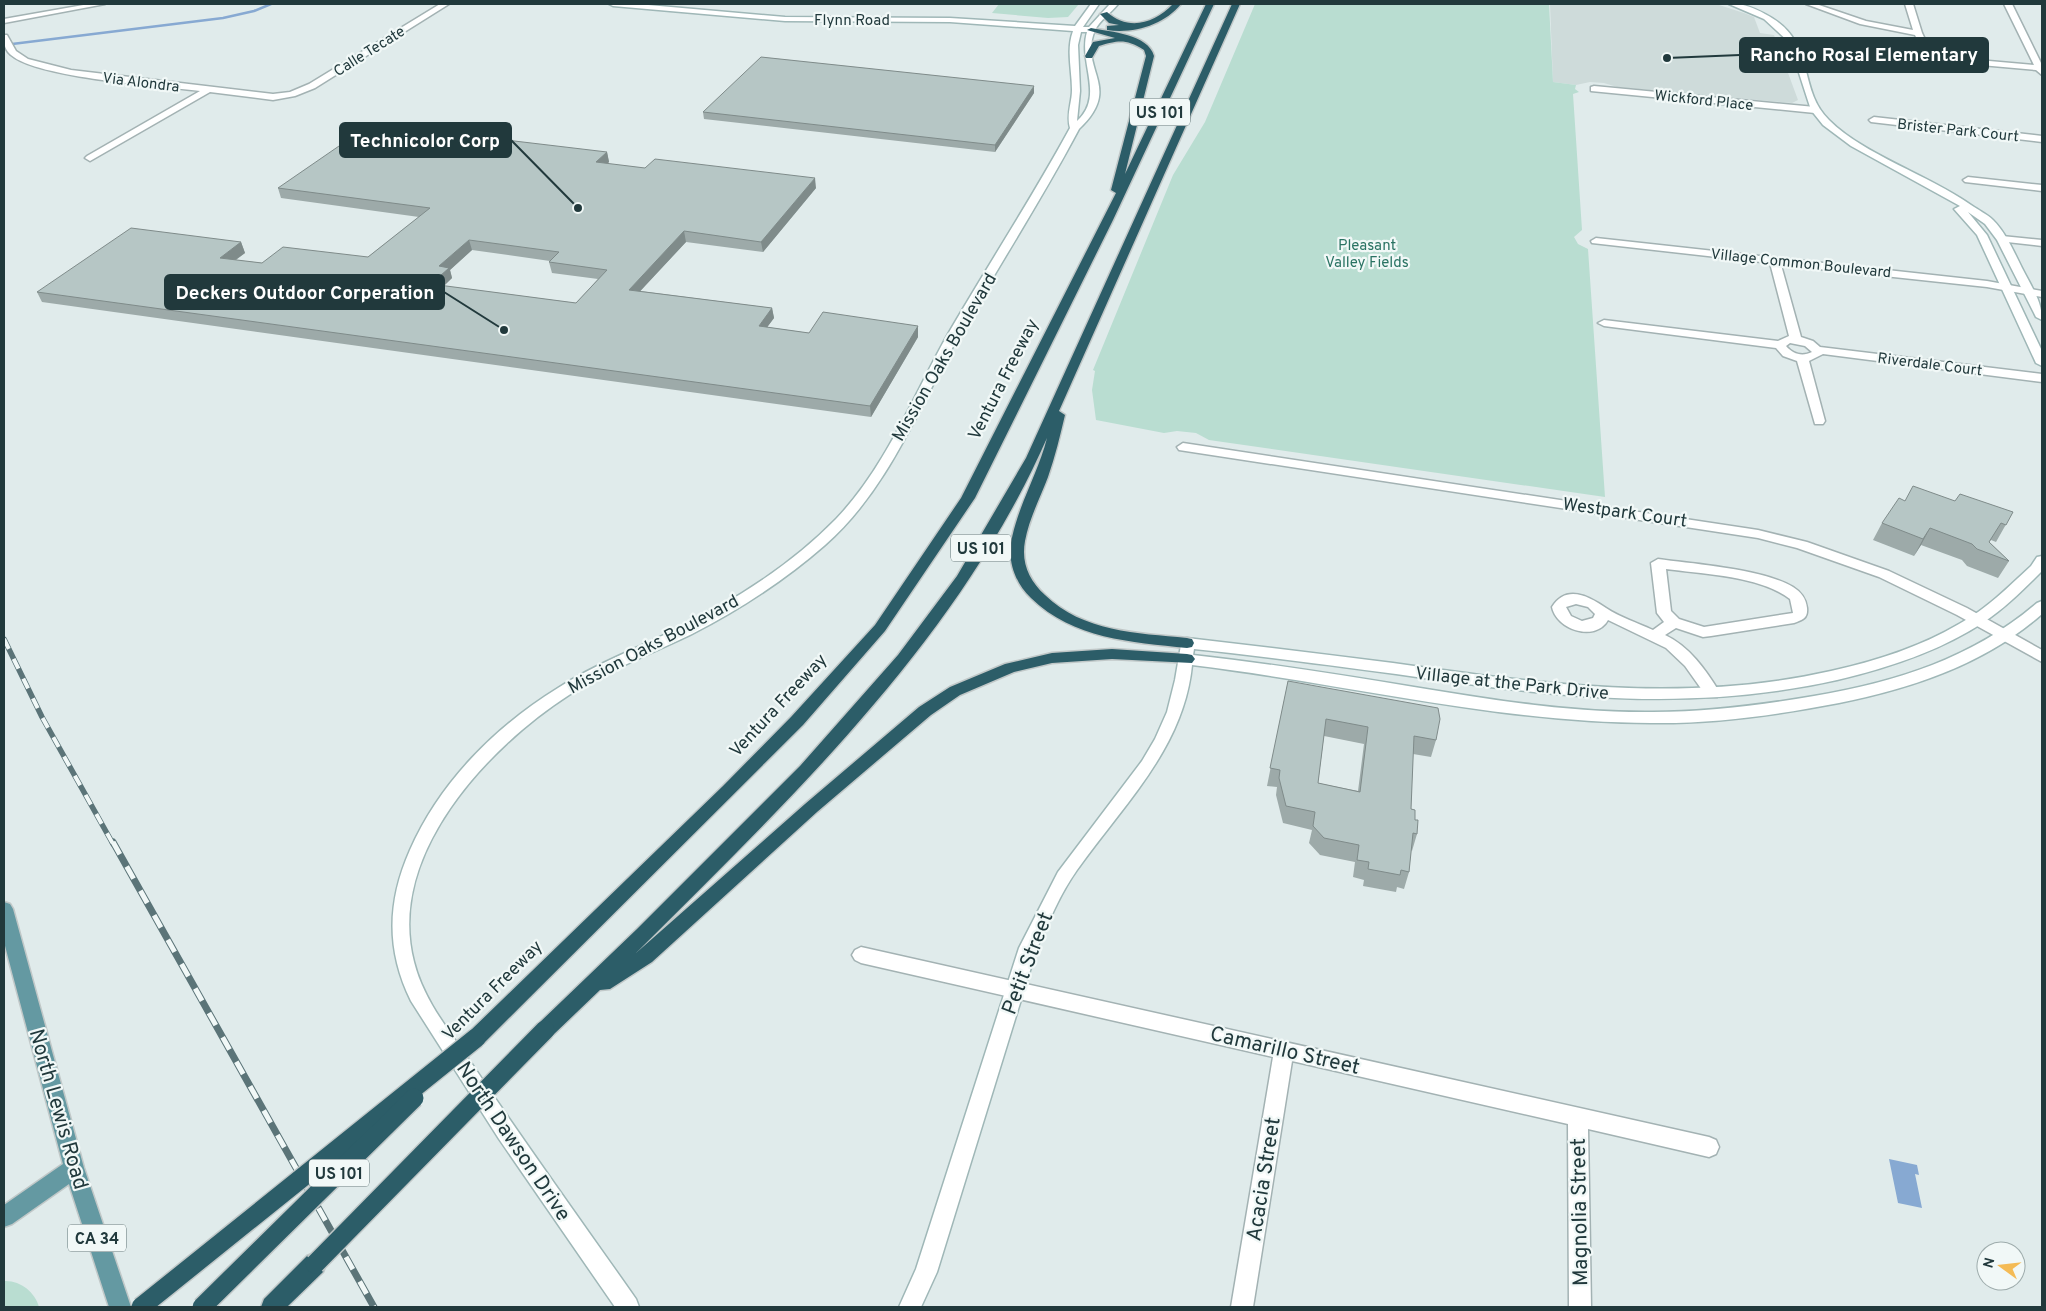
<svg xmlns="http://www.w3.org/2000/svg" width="2046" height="1311" viewBox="0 0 2046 1311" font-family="Overpass,sans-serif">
<rect width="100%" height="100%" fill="#e0ebeb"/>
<polygon fill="#cedbda" points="1550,4 1716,4 1744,13 1754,17 1760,33 1774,35 1798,100 1792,103 1617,87 1604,83 1590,82 1576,85 1553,82"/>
<g fill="#b9ddd1">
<polygon points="999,4 1079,4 1068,17 1048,18 992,13"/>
<polygon points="1255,4 1549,4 1553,82 1576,85 1575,89 1579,92 1573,94 1582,230 1574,237 1578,244 1588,249 1605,497 1209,440 1196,433 1177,431 1164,433 1096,420 1092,390 1095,371 1093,370 1173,175 1205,122"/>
<path d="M4 1281C20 1280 35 1292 39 1307H4Z"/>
</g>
<polygon fill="#87a9d2" points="1889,1159 1917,1165 1919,1175 1915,1174 1922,1208 1898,1203"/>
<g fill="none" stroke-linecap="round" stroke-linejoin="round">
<polyline stroke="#87a9d2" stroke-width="2.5" points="4,45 223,18 254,11 271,4"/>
<g stroke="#a3b2b3" stroke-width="3">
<g id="street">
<polygon points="89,4 105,4 4,23 4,19"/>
<path d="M440 4H449L315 88 295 96 273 100 210 92 90 161 85 158 87 156 200 91C161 86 37 78 11 55 5 50 3 42 4 35H7L16 51 28 59 71 70 273 94 290 92 309 84Z"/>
<polygon points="1806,4 1816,4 1866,21 1913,30 1905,4 1913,4 1922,33 1933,56 2034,65 2004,4 2012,4 2042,65 2042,75 2036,70 1790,48 1789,46 1793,44 1924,55 1915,35 1860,24"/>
<polygon points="1594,86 1815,107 1819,110 1815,113 1591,91 1591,87"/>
<polygon points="1874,117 2042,136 2042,142 1871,122 1869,120"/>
<polygon points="1968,177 2042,185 2042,191 1965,182 1963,180"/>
<polygon points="2002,236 2042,240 2042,246 1998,241 1998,237"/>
<path d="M1596 238 1987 281 2042 291V297L1987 287 1781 265 1801 337 1813 341 1820 347 2042 374V382L1823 354 1809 361 1825 421 1823 424H1815L1797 361 1783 356 1776 348 1604 326 1598 323 1604 320 1778 341 1789 336 1770 263 1592 243 1591 241ZM1790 343 1805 346 1812 352C1802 357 1793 354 1786 346Z"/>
<polygon points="1183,443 1758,530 1807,542 1889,571 1967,608 2042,650 2042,662 1957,615 1879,577 1797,548 1758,538 1179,450 1177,447"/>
<path d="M1658 559C1694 564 1763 569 1793 587 1801 592 1806 598 1807 608 1808 618 1803 620 1794 623L1711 636 1703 637 1676 628 1665 635C1689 646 1706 670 1720 693L1717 697H1707L1685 666 1666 648 1608 620C1595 643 1556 629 1552 607 1566 584 1589 596 1606 608 1619 617 1638 623 1653 630L1664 622 1657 613 1651 563ZM1666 569C1703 574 1760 576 1790 599L1793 613 1704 627 1679 619 1671 611ZM1576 604 1588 607 1595 614 1593 618 1582 621 1571 616 1566 607Z"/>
<polygon points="861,947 1709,1137 1716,1140 1719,1147 1716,1154 1709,1157 1588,1129 1591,1307 1569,1307 1568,1124 1292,1061 1253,1307 1231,1307 1273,1057 861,963 855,960 852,955 855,950"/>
</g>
</g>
<g stroke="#9fb7b7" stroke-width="3">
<g id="secondary">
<path d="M609 4H637L785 17 950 18 1075 26 1091 4H1099L1083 27H1089L1110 4H1118C1111 13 1100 20 1095 30 1078 70 1124 87 1079 129 1042 199 999 265 960 334 919 406 889 489 825 545 785 580 739 610 692 634 651 654 608 670 569 695 487 748 386 855 414 962 424 1002 452 1034 474 1067 527 1146 582 1222 636 1299L639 1307H615L499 1139 411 1001C386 950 387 902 410 850 440 782 495 727 558 688 592 666 631 651 668 633 728 605 789 567 836 519 886 467 913 396 948 334 988 265 1032 198 1070 128 1066 114 1072 103 1072 90 1072 70 1066 50 1073 31L950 22 785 21 613 6ZM1081 32H1087C1078 63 1105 96 1077 121L1080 91 1078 45Z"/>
<path d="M1729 4C1742 3 1754 8 1765 14 1818 41 1796 88 1829 120 1864 155 1929 175 1971 205 1978 210 1987 214 1993 220 2006 233 2014 252 2022 268 2031 286 2042 301 2042 320L2036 317 1997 240 1985 224 1968 212 1987 235 2042 351V366L2036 363 1977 235 1954 209 1960 206 1851 146 1823 125 1811 110 1789 42 1764 19Z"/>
<path d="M2042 556 2041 572C2023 590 2005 608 1984 622 1940 651 1888 668 1837 680 1687 714 1546 696 1396 674 1329 665 1261 656 1194 649L1193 655C1267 663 1341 675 1414 687 1493 700 1573 713 1653 712 1708 712 1761 705 1814 696 1897 682 1973 658 2037 603L2042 601V614C1985 664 1913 688 1839 703 1777 715 1714 724 1651 723 1499 723 1343 683 1192 665 1184 748 1123 805 1077 870 1060 894 1049 921 1037 948L937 1272 921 1307H899L916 1269 1019 948 1058 872 1142 761 1155 739 1167 712 1175 680 1182 639 1187 638C1256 646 1324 654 1393 663 1540 684 1685 704 1831 671 1876 661 1920 647 1959 624 1987 609 2008 587 2031 566L2037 557Z"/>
</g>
</g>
<g stroke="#c1c8c8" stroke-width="3">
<polygon id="primary" points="4,902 10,904 13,909 84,1168 131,1307 109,1307 69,1184 12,1224 4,1227 4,1205 63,1164 4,942"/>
</g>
<g stroke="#c1c8c8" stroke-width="3">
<g id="highway">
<path d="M1173 4H1181C1164 25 1134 34 1107 30V26L1119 25 1109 23 1100 14 1107 12C1128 31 1154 24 1173 4Z"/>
<path d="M1206 4H1214L1113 220 975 498 885 631 803 725 483 1044 476 1046 469 1044 466 1038 469 1032 723 786 791 717 875 625 961 498 1116 193 1111 190 1146 56 1144 50C1126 39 1119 40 1099 46L1092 58H1086L1085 56 1093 42 1115 38 1087 30 1091 28C1111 32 1148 34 1154 56L1125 174Z"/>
<path d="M1232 4H1240L1059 411 1065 415C1060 436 1055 457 1048 477 1040 498 1029 519 1025 541 1021 563 1029 580 1045 595 1083 632 1137 633 1187 638L1192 639 1194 643 1192 647 1187 648C1131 642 1073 639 1031 598 1016 584 1008 563 1011 543 1017 507 1038 474 1047 438 957 642 791 798 636 953L805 804 919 707 950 687 1005 664 1052 653 1112 649 1187 654 1192 655 1195 659 1192 663 1112 659 1052 663 1014 672 960 695 931 715 817 812 652 962 610 989 600 990 552 1036 545 1038 538 1036 535 1030 538 1024 637 929 800 766 898 655 957 576 1026 458Z"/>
<polygon points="315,1253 323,1256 326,1264 323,1272 287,1307 261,1307 264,1299 307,1256"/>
</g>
</g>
<use href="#street" fill="#fff" fill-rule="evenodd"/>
<use href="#secondary" fill="#fff" fill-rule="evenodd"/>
<use href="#primary" fill="#6499a2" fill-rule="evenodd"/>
<use href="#highway" fill="#2c5d68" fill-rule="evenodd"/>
<g stroke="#5b7478" stroke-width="5.5">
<polyline id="rail-far1" points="4,639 42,717 113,844"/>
</g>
<g stroke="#5b7478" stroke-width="7">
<polyline id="rail" points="113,842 374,1307"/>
</g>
<use href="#rail-far1" stroke="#f1f8f7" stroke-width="4" stroke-dasharray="11" stroke-linecap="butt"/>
<use href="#rail" stroke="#f1f8f7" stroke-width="5" stroke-dasharray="14" stroke-linecap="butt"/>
<g stroke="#c1c8c8" stroke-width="22" stroke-linecap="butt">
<g id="highway-bridge">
<polyline points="315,1264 545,1030"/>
<polyline points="141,1307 476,1038"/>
<polyline points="202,1307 414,1098"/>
</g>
</g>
<use href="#highway-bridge" stroke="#2c5d68" stroke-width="19"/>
</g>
<g fill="#9daaa9" fill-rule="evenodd">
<polygon points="1034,93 995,152 704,119 703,112"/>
<path d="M607 152 609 162 607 164 816 188 763 252 686 242 640 291 772 308 774 318 767 327 809 333 918 326V337L871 417 42 302 37 292 241 242 245 253 236 260 262 263 368 257 419 217 281 198 278 188ZM472 250 550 261 549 262 552 273 598 279 576 303 444 286 452 278 450 270Z"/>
<polygon points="1905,501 1955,501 2013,512 1996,542 1991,540 1989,542 2009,561 1998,578 1967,566 1962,560 1921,545 1914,556 1873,540 1882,523"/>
<path d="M1288 681 1436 740 1431 757 1413 754 1411 809 1415 820 1417 834 1412 851 1411 850 1409 872 1404 889 1397 887 1396 892 1363 886 1364 880 1353 877 1355 862 1320 855 1309 843 1312 830 1283 823 1276 795 1277 787 1267 786ZM1324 736 1364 744 1358 791 1318 783Z"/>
</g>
<g fill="#7f8b8a">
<polygon points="1034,86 1034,93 995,152 995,145"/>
<polygon points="607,152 609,162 598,172 596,162"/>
<polygon points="815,178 816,188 763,252 761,242"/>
<polygon points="684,231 686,242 632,300 629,290"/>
<polygon points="469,240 472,250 450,270 452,278 434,295 431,284 439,266"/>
<polygon points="241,242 245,253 224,268 220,258"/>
<polygon points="772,308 774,318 760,337 759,326"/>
<polygon points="918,326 918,337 871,417 870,406"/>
<polygon points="1930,528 1921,545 1914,556 1923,539"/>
</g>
<g fill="#b6c6c5" stroke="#7f8b8a" fill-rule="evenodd">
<polygon points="761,57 1034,86 995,145 703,112"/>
<path d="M371 124 607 152 596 162 645 168 655 159 815 178 761 242 684 231 629 290 772 308 759 326 809 333 823 312 918 326 870 406 37 292 131 228 241 242 220 258 262 263 283 247 368 257 430 208 278 188ZM469 240 559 252 549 262 607 270 576 303 431 284 449 268 439 266Z"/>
<polygon points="1913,486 1955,501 1960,494 2013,512 2006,525 2001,523 1989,542 2009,561 1977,549 1972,544 1930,528 1923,539 1882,523 1899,498 1905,501"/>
<path d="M1288 681 1438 708 1440 719 1436 740 1414 736 1411 809 1415 810V820H1418L1417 834 1413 833 1409 872 1401 870 1400 875 1368 869 1369 862 1357 860 1359 845 1324 838 1313 826 1315 812 1286 806 1279 778 1280 770 1270 768ZM1326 719 1368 727 1360 792 1318 783Z"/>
</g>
<g text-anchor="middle" stroke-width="4.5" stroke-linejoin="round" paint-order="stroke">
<g font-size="15" fill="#21393c" stroke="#f1f8f7">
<text x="852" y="25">Flynn Road</text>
<text transform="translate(369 51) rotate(-32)" y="5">Calle Tecate</text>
<text transform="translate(141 82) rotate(7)" y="5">Via Alondra</text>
<text transform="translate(1704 100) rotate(6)" y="5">Wickford Place</text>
<text transform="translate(1958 130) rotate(6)" y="5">Brister Park Court</text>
<text transform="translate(1801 263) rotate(6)" y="5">Village Common Boulevard</text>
<text transform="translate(1930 364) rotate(7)" y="5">Riverdale Court</text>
</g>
<g font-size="15" fill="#2a7363" stroke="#f1f8f7">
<text x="1367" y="250">Pleasant<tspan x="1367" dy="17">Valley Fields</tspan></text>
</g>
<g fill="#f1f8f7" stroke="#5f7274" stroke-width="1">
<rect x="1130" y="98.5" width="60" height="27" rx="4"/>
<rect x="951" y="534.5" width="60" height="27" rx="4"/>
<rect x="309" y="1159.5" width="60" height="27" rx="4"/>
<rect x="68" y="1224.5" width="58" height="27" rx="4"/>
</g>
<g font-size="16" font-weight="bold" fill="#21393c">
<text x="1160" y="118">US 101</text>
<text x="981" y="554">US 101</text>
<text x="339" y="1179">US 101</text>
<text x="97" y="1244">CA 34</text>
</g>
<g font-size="18" fill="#21393c" stroke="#f1f8f7">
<text transform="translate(944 357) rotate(-60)" y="6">Mission Oaks Boulevard</text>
<text transform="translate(1003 379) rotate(-63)" y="6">Ventura Freeway</text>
<text transform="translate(1625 512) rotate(8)" y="6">Westpark Court</text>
<text transform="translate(653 644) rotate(-28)" y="6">Mission Oaks Boulevard</text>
<text transform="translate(1512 683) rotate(6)" y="6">Village at the Park Drive</text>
<text transform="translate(778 705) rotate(-47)" y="6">Ventura Freeway</text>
<text transform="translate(492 990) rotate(-45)" y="6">Ventura Freeway</text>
</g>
<g font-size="21" fill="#21393c" stroke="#f1f8f7">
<text transform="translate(1027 963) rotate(-69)" y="7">Petit Street</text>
<text transform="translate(1285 1050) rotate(13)" y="7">Camarillo Street</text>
<text transform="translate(59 1109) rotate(74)" y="7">North Lewis Road</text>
<text transform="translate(514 1141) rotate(56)" y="7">North Dawson Drive</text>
<text transform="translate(1263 1179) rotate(-81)" y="7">Acacia Street</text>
<text transform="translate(1579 1212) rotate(-91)" y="7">Magnolia Street</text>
</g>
</g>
<path fill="none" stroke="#21393c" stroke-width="2" d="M1667 58L1740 55M578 208L511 140M504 330L444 292"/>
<g fill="#21393c" stroke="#f1f8f7" stroke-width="2">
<circle cx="1667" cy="58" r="5"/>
<circle cx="578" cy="208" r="5"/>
<circle cx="504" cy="330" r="5"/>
</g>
<g fill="#21393c" stroke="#21393c" stroke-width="2">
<rect x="1740" y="38" width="248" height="34" rx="5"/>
<rect x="340" y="123" width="171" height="34" rx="5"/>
<rect x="165" y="275" width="279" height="34" rx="5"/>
</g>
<g font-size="19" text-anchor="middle" font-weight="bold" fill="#fff">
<text x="1864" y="61">Rancho Rosal Elementary</text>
<text x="425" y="147">Technicolor Corp</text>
<text x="305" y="299">Deckers Outdoor Corperation</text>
</g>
<rect width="2046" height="1311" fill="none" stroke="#21393c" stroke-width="10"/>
<g transform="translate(2001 1266) rotate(285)"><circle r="24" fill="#f1f8f7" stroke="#9eacac"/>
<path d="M0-4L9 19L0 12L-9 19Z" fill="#f4bb56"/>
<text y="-8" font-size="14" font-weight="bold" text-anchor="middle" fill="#21393c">N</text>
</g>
</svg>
